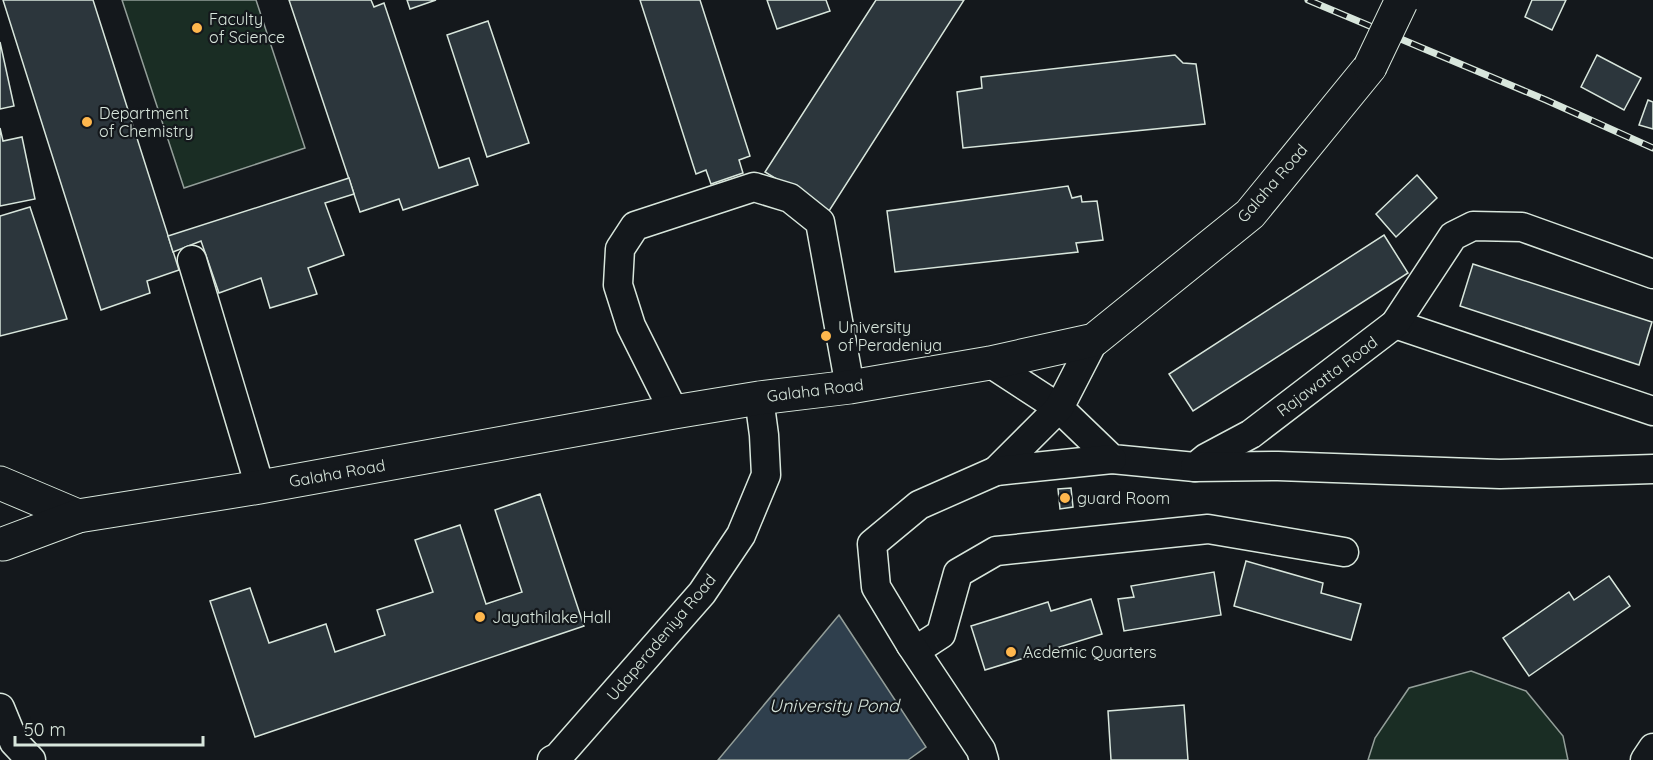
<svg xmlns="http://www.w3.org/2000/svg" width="1653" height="760" viewBox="0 0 1653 760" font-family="Quicksand,sans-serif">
<rect width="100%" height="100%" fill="#14181c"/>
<g fill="#1a2d24" stroke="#939e99" stroke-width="1.5">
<polygon points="122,0 256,0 305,148 184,188"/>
<polygon points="1471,671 1526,691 1563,736 1568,760 1368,760 1375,738 1409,688"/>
</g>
<polygon fill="#2f3f4d" stroke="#939e99" stroke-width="1.5" points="839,615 926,747 908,760 718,760"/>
<g fill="#2c363c" stroke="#d8e6dc" stroke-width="1.5">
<polygon points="3,0 93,0 179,270 147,281 150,293 101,310"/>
<polygon points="289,0 371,0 374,7 384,3 439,168 469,158 478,185 403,210 399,199 360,212"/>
<polygon points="407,0 436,0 410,9"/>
<polygon points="640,0 700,0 750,156 739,160 743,173 711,184 706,170 696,174"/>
<polygon points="767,0 826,0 830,11 777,29"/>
<polygon points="876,0 964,0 829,211 765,172"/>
<polygon points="1532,0 1566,0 1552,30 1525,17"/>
<polygon points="488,21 529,143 487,157 447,35"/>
<polygon points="0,42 14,106 0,109"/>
<polygon points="1175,55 1183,63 1196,64 1205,124 963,148 957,92 982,88 981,77"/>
<polygon points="1597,55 1641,78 1624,110 1581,87"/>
<polygon points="1648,100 1653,102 1653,129 1639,125"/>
<polygon points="0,128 3,141 22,137 35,199 0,206"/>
<polygon points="1417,175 1437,198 1396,237 1376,214"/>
<polygon points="349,178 354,194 325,203 344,255 308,268 317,294 270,308 261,278 219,293 201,241 173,252 168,236"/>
<polygon points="1068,186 1072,198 1081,196 1082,202 1097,201 1103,240 1076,243 1078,252 895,272 887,211"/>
<polygon points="30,207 67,319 0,336 0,216"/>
<polygon points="1384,235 1408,273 1193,411 1169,374"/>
<polygon points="1473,264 1652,322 1639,365 1460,306"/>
<polygon points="1071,488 1073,507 1060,509 1058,489"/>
<polygon points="540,494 584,626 255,737 210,601 250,588 269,643 326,624 335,652 385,635 377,610 433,592 415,540 460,525 486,604 522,592 495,510"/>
<polygon points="1246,561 1323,583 1321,593 1361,604 1351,640 1234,606"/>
<polygon points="1214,572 1221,615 1124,631 1118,599 1134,597 1131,586"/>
<polygon points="1609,576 1630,606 1529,676 1503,638 1569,592 1574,600"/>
<polygon points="1091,599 1102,634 985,670 971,626 1048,602 1051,611"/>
<polygon points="1184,705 1188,760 1111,760 1108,711"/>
</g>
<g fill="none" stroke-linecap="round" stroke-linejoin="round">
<g stroke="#d8e6dc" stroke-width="31">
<g id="minor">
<polyline points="192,260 260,487"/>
<polyline points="1395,324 1653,411"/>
<polyline points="990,363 1059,408 1112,459 1195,467 1206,458 1251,434 1395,324 1453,236 1473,226 1522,227 1653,274"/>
<polyline points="674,412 631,326 618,285 620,249 635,226 754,187 790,198 820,222 850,387"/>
<polyline points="1195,467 1278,466 1500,474 1653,469"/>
<polyline points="996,471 1059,408 1094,340"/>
<polyline points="911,645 921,647 941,634 958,573 996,551 1208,529 1344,552"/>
<polyline points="0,708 14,742 31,760"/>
<polyline points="552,760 558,757 702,593 741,535 766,475 764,435 759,398"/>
<polyline points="984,760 981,750 911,645 876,587 872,544 919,505 996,471 1112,459"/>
<polyline points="1645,760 1653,748"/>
</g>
</g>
<g stroke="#d8e6dc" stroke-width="35">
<g id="major">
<polyline points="0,483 78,516"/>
<polyline points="3,544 78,516 260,487 674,412 759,398 850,387 990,363 1094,340 1250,214 1370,67"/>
</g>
</g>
<use href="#minor" stroke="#14181c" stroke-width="28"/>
<use href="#major" stroke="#14181c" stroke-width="33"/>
<g stroke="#d8e6dc" stroke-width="7">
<polyline id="rail" points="1308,0 1546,100 1653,148"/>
</g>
<use href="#rail" stroke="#14181c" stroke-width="4.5" stroke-dasharray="14" stroke-linecap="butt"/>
<g stroke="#d8e6dc" stroke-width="35" stroke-linecap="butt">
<polyline id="major-bridge" points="1370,67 1401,2"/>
</g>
<use href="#major-bridge" stroke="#14181c" stroke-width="33"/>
</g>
<g fill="#ffb74d" stroke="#14181c" stroke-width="2">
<circle cx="197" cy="28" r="6"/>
<circle cx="87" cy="122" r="6"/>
<circle cx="826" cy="336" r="6"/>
<circle cx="1065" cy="498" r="6"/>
<circle cx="480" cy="617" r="6"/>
<circle cx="1011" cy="652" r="6"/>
</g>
<g text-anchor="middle" stroke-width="4.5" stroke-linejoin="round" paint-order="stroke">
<g font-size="16" fill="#d8e6dc" stroke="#14181c" text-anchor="start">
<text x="209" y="25">Faculty<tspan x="209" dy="18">of Science</tspan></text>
<text x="99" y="119">Department<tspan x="99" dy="18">of Chemistry</tspan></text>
<text x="838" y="333">University<tspan x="838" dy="18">of Peradeniya</tspan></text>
<text x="1077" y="504">guard Room</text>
<text x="492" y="623">Jayathilake Hall</text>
<text x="1023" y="658">Acdemic Quarters</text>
</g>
<g font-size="16" fill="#d8e6dc" stroke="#14181c">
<text transform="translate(1272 183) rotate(-49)" y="6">Galaha Road</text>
<text transform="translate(1327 376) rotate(-37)" y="6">Rajawatta Road</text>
<text transform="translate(815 390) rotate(-7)" y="6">Galaha Road</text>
<text transform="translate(337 473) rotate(-10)" y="6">Galaha Road</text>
<text transform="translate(661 637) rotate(-50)" y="6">Udaperadeniya Road</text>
</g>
<g font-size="18" font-style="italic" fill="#d8e6dc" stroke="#14181c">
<text x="834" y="712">University Pond</text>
</g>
</g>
<path d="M15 736v9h188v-9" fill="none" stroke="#d8e6dc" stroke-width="3"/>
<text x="24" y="736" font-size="18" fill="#d8e6dc" stroke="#14181c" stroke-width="4.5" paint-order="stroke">50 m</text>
</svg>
